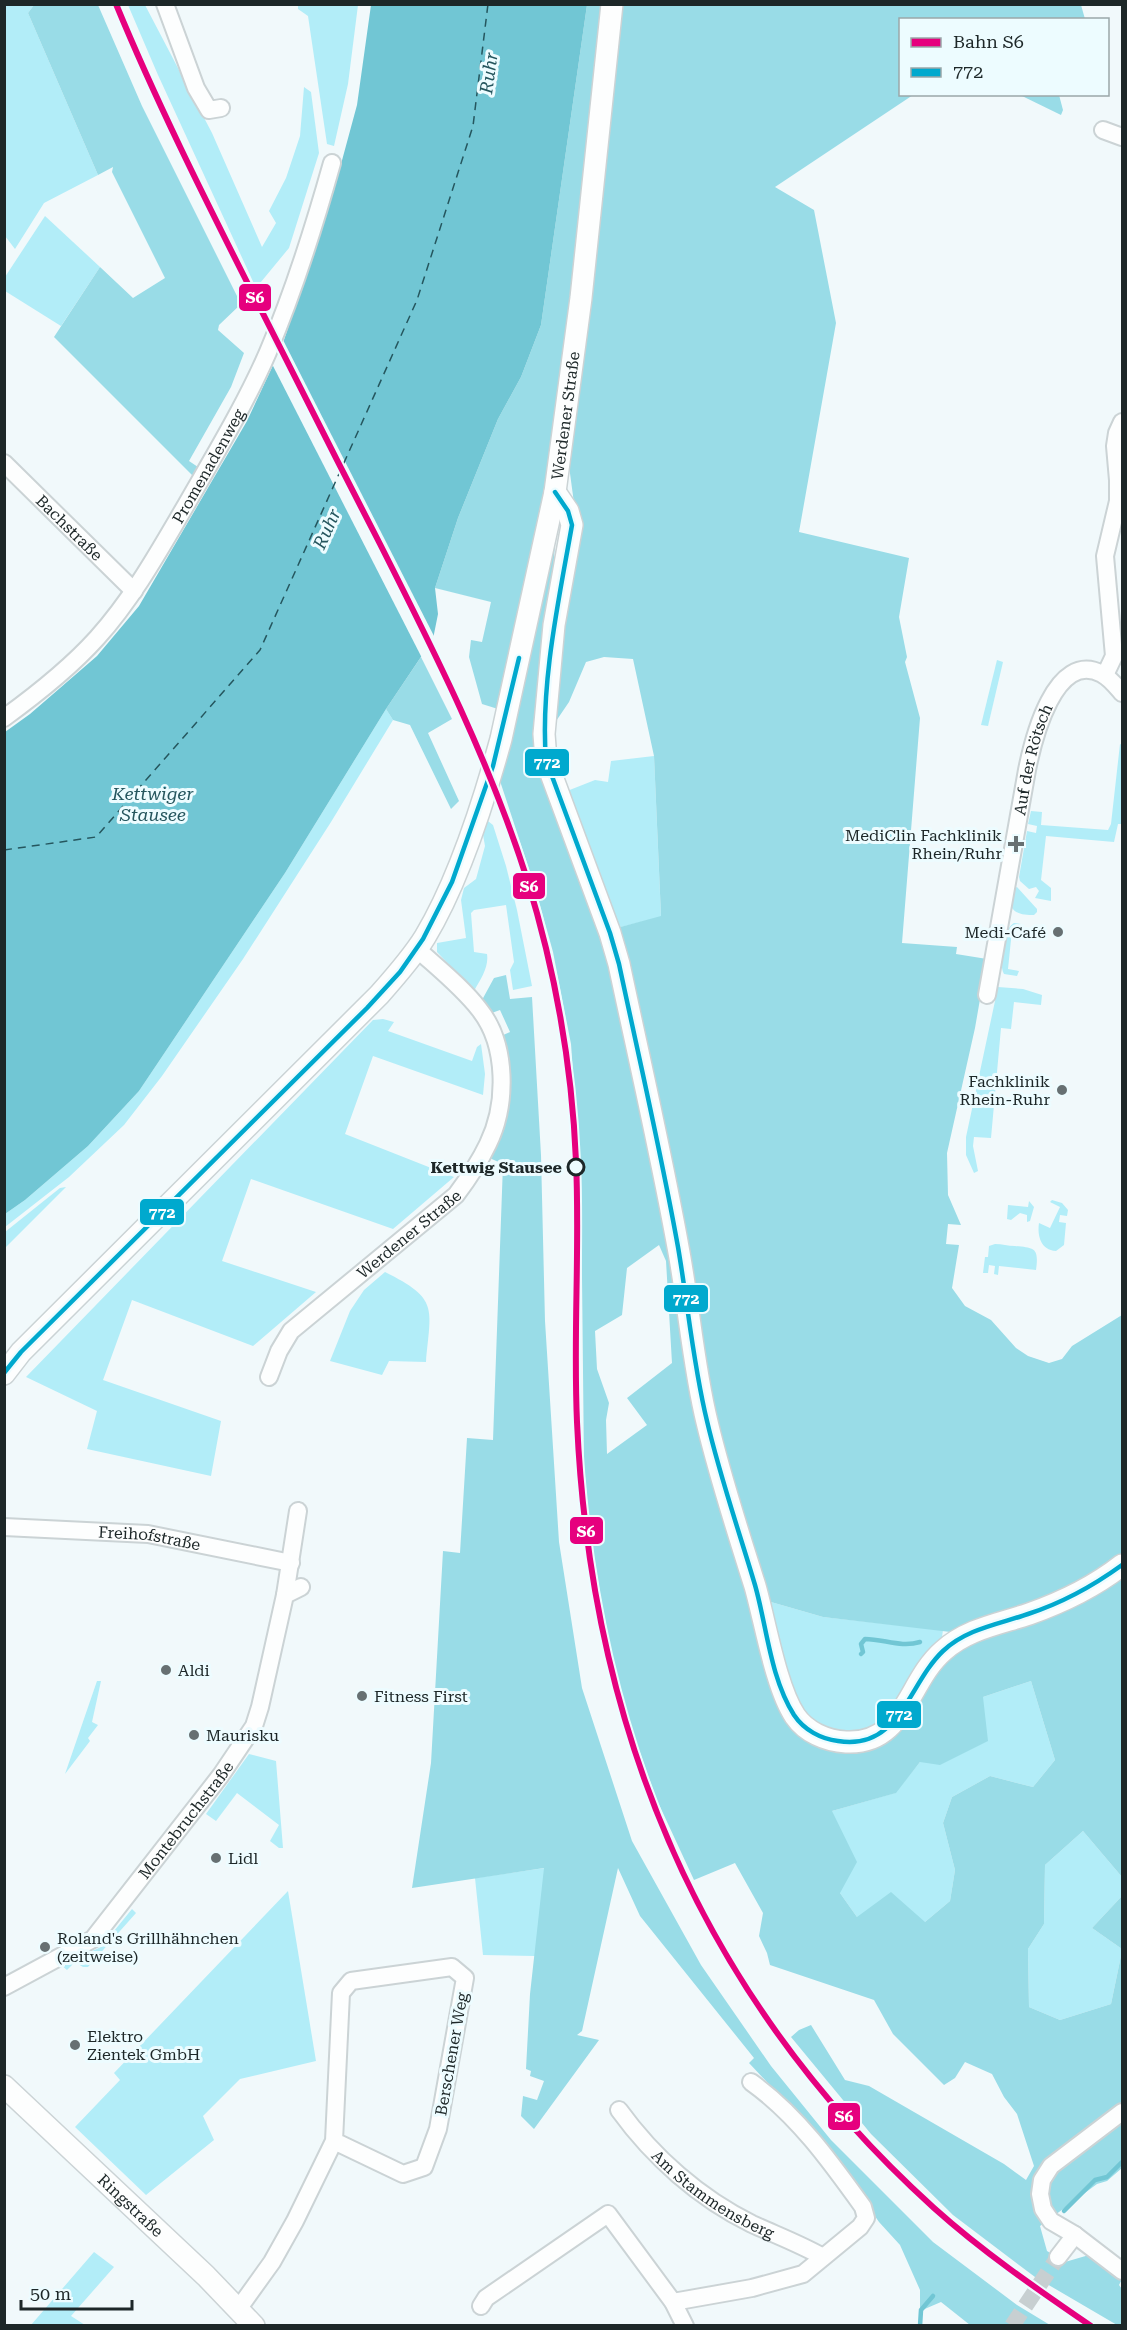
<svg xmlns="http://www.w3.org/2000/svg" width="1127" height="2330" viewBox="0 0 1127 2330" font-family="'Roboto Serif',serif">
<rect width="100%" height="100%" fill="#f1f9fb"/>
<g fill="#b2edf8">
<polygon points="5,5 34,5 28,13 98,175 44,203 15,249 5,236"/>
<polygon points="128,5 145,5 212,133 262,247 276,223 269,211 286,178 300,136 304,87 311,92 319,153 289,248 256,288 158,75"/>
<polygon points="298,5 358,5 348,84 334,146 327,144 308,16 298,9"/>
<polygon points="45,216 100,267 61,326 5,291 5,277"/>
<polygon points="997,660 1003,662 988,726 981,725"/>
<polygon points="386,709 393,720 331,822 243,959 162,1076 124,1125 69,1177 5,1227 5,1214 25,1200 88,1146 139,1091 285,873"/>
<polygon points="1120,744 1122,745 1122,824 1118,824 1114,842 1046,836 1041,880 1051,888 1051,901 1035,898 1039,891 1036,887 1029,889 1020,881 1019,877 1027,831 1036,833 1037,826 1028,824 1031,811 1042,812 1041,825 1108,830 1111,824"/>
<polygon points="654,756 661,917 613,929 562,793 595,780 608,782 611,761"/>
<path d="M484 818 493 825 506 866 517 910 532 986 513 990 510 970 514 962 506 905 474 910 471 913 474 952 487 954C489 967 481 979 474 991L437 952V943L466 938 461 900 464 888 476 879 485 846 482 829Z"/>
<path d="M1017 887 1037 909V912L1034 915C1026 915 1017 915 1012 908L1015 888Z"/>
<path d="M1014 923 1021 924 1024 929 1023 931 1012 930 1008 969 1019 971 1017 976 1004 974C998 964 1003 929 1014 923Z"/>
<polygon points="998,987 1023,989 1042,995 1041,1005 1014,1002 1011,1029 1001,1028 991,1138 974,1137 973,1146 978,1171 974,1173 966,1155 966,1137"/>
<polygon points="383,1019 394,1022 388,1031 472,1061 477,1047 481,1044 485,1074 483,1095 373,1056 345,1134 454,1177 393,1229 251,1179 222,1261 316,1292 253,1346 132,1300 103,1380 221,1421 211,1476 87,1449 97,1411 26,1377 373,1020"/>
<polygon points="66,1187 5,1248 5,1232 60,1188"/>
<path d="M1052 1200 1062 1203 1068 1210 1067 1216 1060 1215 1059 1222 1066 1223 1064 1245 1056 1251C1041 1250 1037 1236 1039 1223L1050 1228 1060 1207 1050 1202Z"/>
<polygon points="1029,1201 1034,1207 1030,1221 1027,1222 1027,1215 1020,1213 1011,1220 1007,1219 1008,1205 1028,1207"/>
<path d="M995 1244C1002 1244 1008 1246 1015 1246 1035 1248 1039 1248 1036 1270L999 1266 998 1275 994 1274 995 1266 989 1265 988 1273H983L985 1257H988L989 1246Z"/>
<path d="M385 1272C439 1299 431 1307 426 1362L389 1361 382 1375 330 1361 350 1311 364 1290Z"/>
<polygon points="764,1600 823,1617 943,1630 942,1637 926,1658 887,1721 852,1735 813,1723 794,1698"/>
<polygon points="97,1681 101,1681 92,1722 98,1725 88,1738 90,1741 65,1774"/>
<polygon points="1031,1681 1055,1760 1033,1787 990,1776 952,1797 943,1823 955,1870 950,1901 925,1922 857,1917 840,1893 832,1811 895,1793 920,1762 983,1697"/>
<polygon points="249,1754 276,1761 283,1848 279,1848 270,1841 279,1825 237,1793 216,1821 206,1814"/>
<polygon points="1083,1831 1122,1877 1122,1896 1092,1928 1122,1949 1122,1951 1111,2004 1060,2020 1029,2007 1028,1949 1044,1924 1045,1865"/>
<polygon points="545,1868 535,1956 483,1955 475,1878"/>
<polygon points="288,1891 316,2061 240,2079 203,2116 214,2140 146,2195 75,2127 120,2080 114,2073"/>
<polygon points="132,1909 136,1913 88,1967 83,1967 75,1962 67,1970 61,1965 101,1947"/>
<polygon points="94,2252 114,2267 71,2316 85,2325 31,2325"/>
</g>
<g fill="#99dce7" fill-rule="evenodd">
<polygon points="34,5 98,5 142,106 241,304 219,325 218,330 244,353 231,387 189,461 198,467 193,476 54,337 100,267 133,298 165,278 112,172 113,167 98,175 28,13"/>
<polygon points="587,5 606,5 577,294 545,492 498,709 482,704 469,657 471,640 482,642 491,602 435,588 458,518 498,419 521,377 541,325"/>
<polygon points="614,5 1081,5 1085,19 900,20 900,94 913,95 775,187 814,210 836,323 799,532 909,558 899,617 907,657 905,662 920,718 902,943 957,947 956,954 987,959 975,1028 947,1153 948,1195 961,1225 948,1224 946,1244 959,1245 952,1288 965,1306 991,1320 1016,1348 1028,1356 1049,1363 1062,1359 1072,1346 1122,1315 1122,1556 1090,1580 959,1633 823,1617 764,1600 726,1477 613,929 661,916 654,756 633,659 604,657 586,662 569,702 550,730 576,518 567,451"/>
<polygon points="1020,95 1059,95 1063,110 1061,115"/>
<path d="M556 531 540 746 614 964 672 1243 789 1720 861 1749 951 1650 1122 1574V1877L1083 1831 1045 1865 1044 1924 1028 1949 1029 2007 1060 2020 1111 2004 1122 1951V2168L1107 2181 1097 2184 1040 2226 1047 2251 1065 2262 1089 2255 1122 2279 1119 2285 1122 2289V2325H1117L1035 2277 953 2215 871 2134 791 2037 799 2030 811 2025 845 2080 869 2086 1004 2164 1026 2180 1034 2166 1017 2114 1004 2097 992 2074 965 2062 955 2078 944 2085 893 2034 874 2000 770 1965 767 1953 759 1936 763 1913 735 1863 694 1880 656 1798 630 1724 614 1664 601 1599 590 1531 584 1465 581 1183 571 1044 553 952 535 887 500 781ZM659 1245 666 1261 672 1363 627 1398 647 1425 607 1454 606 1420 609 1403 597 1369 595 1331 622 1315 627 1268ZM1031 1681 1055 1760 1033 1787 990 1776 952 1797 943 1823 955 1870 950 1901 925 1922 891 1892 857 1917 840 1893 857 1862 832 1811 896 1793 920 1762 940 1765 988 1741 983 1697Z"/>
<polygon points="421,657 452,719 428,733 459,801 451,809 410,725 393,720 386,709"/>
<polygon points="506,975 510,999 532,997 541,1155 545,1321 559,1542 582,1688 632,1841 701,1965 771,2066 831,2140 933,2242 1017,2305 1050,2325 970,2325 941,2302 920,2311 920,2290 900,2245 879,2222 826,2145 749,2063 754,2058 640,1916 618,1868 582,2031 577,2035 599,2040 534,2129 521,2116 523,2096 537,2100 544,2081 530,2076 531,2071 526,2069 530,1994 544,1868 412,1888 431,1763 443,1551 460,1553 467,1438 493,1440 503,1164 485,1156 501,1036 510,1032 500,1010 489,1014 482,1000 494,978"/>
<polygon points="1122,1896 1122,1949 1092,1928"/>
</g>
<polygon fill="#71c6d4" points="371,5 587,5 541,325 521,377 498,419 458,518 435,588 438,614 433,639 386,709 285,873 139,1091 88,1146 25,1200 5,1214 5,732 30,714 97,656 139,606 247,421 282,346 334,190 357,105"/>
<polygon fill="#f1f9fb" points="282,338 436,640 423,660 271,362"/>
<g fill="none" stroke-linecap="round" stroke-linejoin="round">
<g stroke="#71c6d4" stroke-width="4.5">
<path d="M861 1654 863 1652 861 1644 865 1639C884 1639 901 1648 920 1642"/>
<polyline points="1064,2211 1095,2180 1107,2177 1122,2162"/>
<polyline points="920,2326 921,2310 933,2296"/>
</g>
<polyline stroke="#25565e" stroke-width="1.5" stroke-dasharray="8 6" stroke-linecap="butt" points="4,850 96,837 260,650 417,300 473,126 488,4"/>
<polyline stroke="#c7cfd1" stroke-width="16" stroke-dasharray="16 8" stroke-linecap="butt" points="1012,2326 1058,2257"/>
<g stroke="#cbd3d5" stroke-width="20">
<g id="minor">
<polyline points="165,4 196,88 209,110 221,108"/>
<polyline points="1103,130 1122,137"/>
<path id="s1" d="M4 463 134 591"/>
<polyline points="1105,675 1114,656 1105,556 1118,501 1118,480 1115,446 1117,433 1122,422"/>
<path id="s2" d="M4 718C37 694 70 668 97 638 133 598 159 551 186 505 214 456 245 405 268 352 294 291 314 227 332 163"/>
<path id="s3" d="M987 995 1027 770C1033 740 1055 649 1102 674 1110 678 1116 686 1122 693"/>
<path id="s4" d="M269 1377 279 1351 291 1331 456 1195C468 1179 479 1163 488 1144 507 1105 508 1045 479 1009 462 987 438 968 417 949"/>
<path id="s5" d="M4 1527 148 1534 291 1563"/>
<polyline points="285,1595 298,1511"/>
<path id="s6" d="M4 1987 93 1939 221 1775 254 1726 260 1707 285 1595 301 1587"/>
<path id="s7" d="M619 2110C653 2157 699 2198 752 2224 776 2235 800 2244 823 2257"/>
<polyline points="1122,2112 1051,2166 1042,2180 1040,2194 1043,2209 1051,2221 1075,2235 1122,2271"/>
<polyline points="1058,2257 1075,2235"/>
<path d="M673 2302 752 2288 803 2274 860 2227 866 2218 863 2207C830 2161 797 2115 751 2082"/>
<polyline points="481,2306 486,2298 608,2214 673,2302 685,2326"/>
<polyline points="239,2308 272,2262 295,2221 334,2141 341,1993 351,1981 452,1967 465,1978 438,2129 424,2167 403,2174 334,2141"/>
</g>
</g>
<g stroke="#cbd3d5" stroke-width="24">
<g id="major">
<path d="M555 492 568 511 572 525 554 625 544 734 546 760 610 933 619 964C639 1058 661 1153 678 1247 689 1305 693 1365 707 1422 720 1477 738 1532 755 1586 765 1621 776 1688 795 1716 806 1732 826 1741 846 1742 905 1745 907 1682 943 1651 967 1629 999 1624 1029 1614 1063 1602 1094 1587 1122 1565"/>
<path id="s8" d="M4 1374 21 1352 379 995C395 977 412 958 425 937 458 882 484 801 501 739L555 492 581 298 612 4"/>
<path id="s9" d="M4 2086 206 2276 254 2326"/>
</g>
</g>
<use href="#minor" stroke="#fdfefe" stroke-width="16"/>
<use href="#major" stroke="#fdfefe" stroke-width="21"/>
<g stroke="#edfcff" stroke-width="9">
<g id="bus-1">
<path d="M555 492 568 511 572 525C559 599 540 685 546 760L610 933 619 964C639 1058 661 1152 678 1247 688 1305 693 1364 707 1421 720 1477 739 1531 755 1585 767 1627 770 1677 794 1715 804 1730 821 1739 838 1741 900 1751 908 1684 943 1651 966 1629 999 1624 1028 1614 1062 1603 1093 1586 1122 1565"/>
<polyline points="4,1373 21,1352 367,1008 400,972 423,939 452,882 493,766 519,658"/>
</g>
</g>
<use href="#bus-1" stroke="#00a9ce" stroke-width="4.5"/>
<g stroke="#edfcff" stroke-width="10">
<path id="rail-1" d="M116 4C156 101 203 195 250 288 293 373 336 459 380 544 435 653 490 762 527 879 555 970 572 1066 576 1161 580 1248 573 1335 577 1422 591 1733 702 1998 934 2208 983 2252 1037 2289 1091 2326"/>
</g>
<use href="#rail-1" stroke="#e6007e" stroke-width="6"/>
</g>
<g fill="#677072" stroke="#edfcff" stroke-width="2">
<path d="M1013 835h6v6h6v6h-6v6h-6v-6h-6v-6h6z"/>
<circle cx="1058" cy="932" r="6"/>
<circle cx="1062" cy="1090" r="6"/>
<circle cx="166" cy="1670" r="6"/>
<circle cx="362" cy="1696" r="6"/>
<circle cx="194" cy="1735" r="6"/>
<circle cx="216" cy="1858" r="6"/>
<circle cx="45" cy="1947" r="6"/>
<circle cx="75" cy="2045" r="6"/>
</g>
<circle fill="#edfcff" stroke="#1d2728" stroke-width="3" cx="576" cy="1167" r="8"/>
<g text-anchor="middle" stroke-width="6" stroke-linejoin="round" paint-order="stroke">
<g font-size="16" fill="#1d2728" stroke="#edfcff">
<text dy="6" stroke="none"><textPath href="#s8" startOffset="1150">Werdener Straße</textPath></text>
<text dy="6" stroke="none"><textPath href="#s2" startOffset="328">Promenadenweg</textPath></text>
<text dy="6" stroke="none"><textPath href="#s1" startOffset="92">Bachstraße</textPath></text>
<text dy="6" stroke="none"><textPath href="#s3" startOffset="240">Auf der Rötsch</textPath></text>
<text dy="6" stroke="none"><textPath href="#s4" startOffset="204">Werdener Straße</textPath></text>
<text dy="6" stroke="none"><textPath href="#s5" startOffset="146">Freihofstraße</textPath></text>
<text dy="6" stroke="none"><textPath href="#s6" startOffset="252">Montebruchstraße</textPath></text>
<text transform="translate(451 2054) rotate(-80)" y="6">Berschener Weg</text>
<text dy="6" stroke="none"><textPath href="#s7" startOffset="128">Am Stammensberg</textPath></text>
<text dy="6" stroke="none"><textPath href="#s9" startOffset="174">Ringstraße</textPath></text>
</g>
<g font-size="16" fill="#1d2728" stroke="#edfcff" text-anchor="start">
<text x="1002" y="841" text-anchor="end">MediClin Fachklinik<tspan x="1002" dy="18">Rhein/Ruhr</tspan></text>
<text x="1046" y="938" text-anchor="end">Medi-Café</text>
<text x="1050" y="1087" text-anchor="end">Fachklinik<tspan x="1050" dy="18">Rhein-Ruhr</tspan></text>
<text x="178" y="1676">Aldi</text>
<text x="374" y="1702">Fitness First</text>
<text x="206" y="1741">Maurisku</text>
<text x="228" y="1864">Lidl</text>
<text x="57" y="1944">Roland's Grillhähnchen<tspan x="57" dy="18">(zeitweise)</tspan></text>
<text x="87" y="2042">Elektro<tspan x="87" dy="18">Zientek GmbH</tspan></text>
</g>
<g font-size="16" font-weight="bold" fill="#1d2728" stroke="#edfcff" text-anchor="end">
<text x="562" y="1173">Kettwig Stausee</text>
</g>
<g font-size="18" font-style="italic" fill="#25565e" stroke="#edfcff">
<text transform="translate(489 73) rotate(-82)" y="6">Ruhr</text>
<text transform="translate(327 529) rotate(-66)" y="6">Ruhr</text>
<text x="153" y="800">Kettwiger<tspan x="153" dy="21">Stausee</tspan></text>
</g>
</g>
<g stroke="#edfcff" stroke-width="2">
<rect x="238" y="283" width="34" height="29" rx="6" fill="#e6007e"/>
<rect x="524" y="748" width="46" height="29" rx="6" fill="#00a9ce"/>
<rect x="512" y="872" width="34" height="28" rx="6" fill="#e6007e"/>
<rect x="139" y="1198" width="46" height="28" rx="6" fill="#00a9ce"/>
<rect x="663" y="1284" width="46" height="29" rx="6" fill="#00a9ce"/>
<rect x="569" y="1516" width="35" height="29" rx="6" fill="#e6007e"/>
<rect x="876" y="1700" width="46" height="29" rx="6" fill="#00a9ce"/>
<rect x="827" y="2102" width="34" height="29" rx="6" fill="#e6007e"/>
</g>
<g font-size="16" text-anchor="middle" font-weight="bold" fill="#fff">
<text x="255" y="303">S6</text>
<text x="547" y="768">772</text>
<text x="529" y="892">S6</text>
<text x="162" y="1218">772</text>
<text x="686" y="1304">772</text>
<text x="586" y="1537">S6</text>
<text x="899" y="1720">772</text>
<text x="844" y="2122">S6</text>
</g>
<rect width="1127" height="2330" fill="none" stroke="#1d2728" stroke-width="12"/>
<rect x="899" y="18" width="210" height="78" fill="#edfcff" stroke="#9aa7a9" stroke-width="1.5"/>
<rect x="911" y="38" width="30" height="9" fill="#e6007e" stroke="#9aa7a9" stroke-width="1.5"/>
<text x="953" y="48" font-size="18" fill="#1d2728">Bahn S6</text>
<rect x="911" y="68" width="30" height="9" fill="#00a9ce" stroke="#9aa7a9" stroke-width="1.5"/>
<text x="953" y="78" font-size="18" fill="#1d2728">772</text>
<path d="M21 2300v9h111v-9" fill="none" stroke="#1d2728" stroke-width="3"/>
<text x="30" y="2300" font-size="18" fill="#1d2728" stroke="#edfcff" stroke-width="4.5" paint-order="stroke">50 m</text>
</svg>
